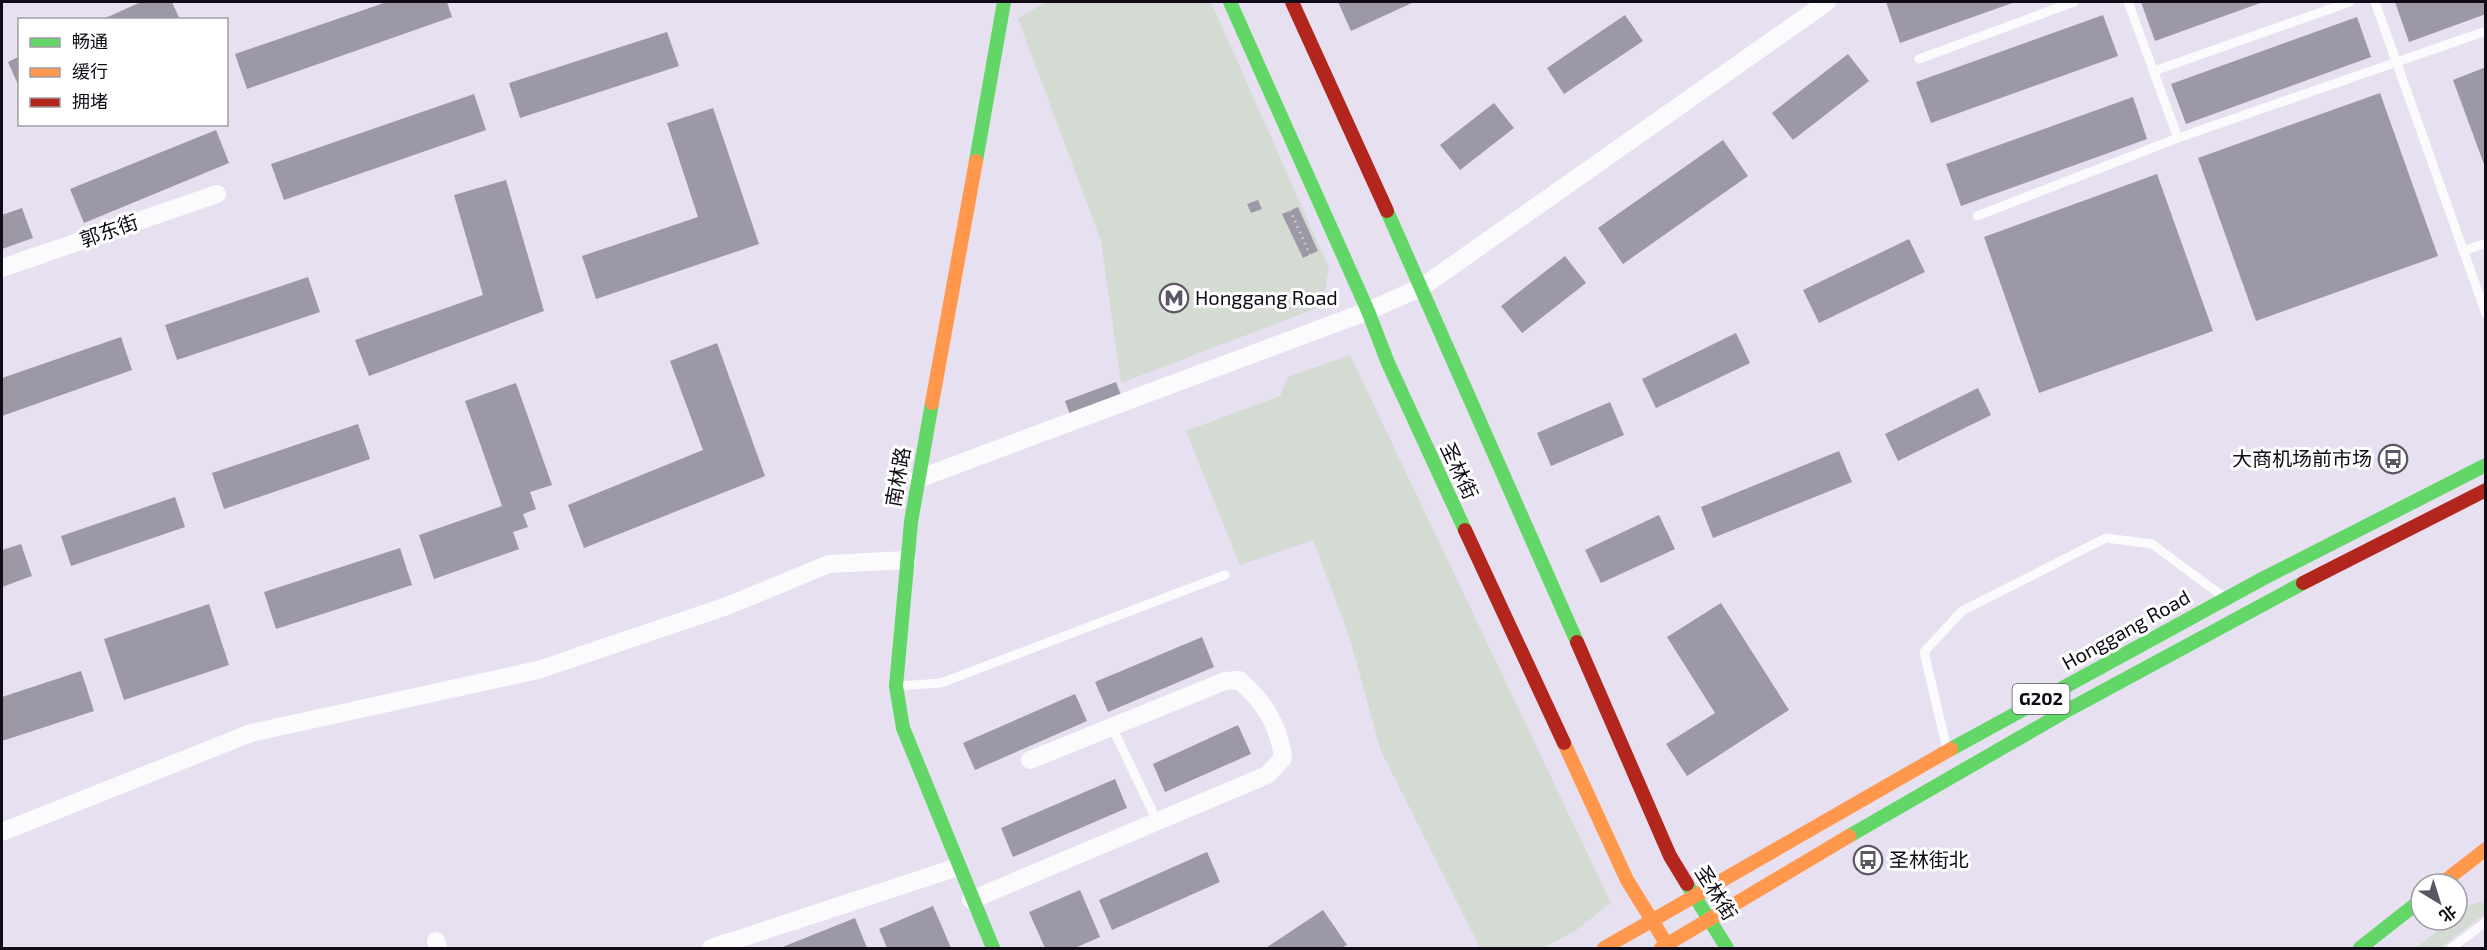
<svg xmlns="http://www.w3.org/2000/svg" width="2487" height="950" viewBox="0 0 2487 950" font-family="'Exo 2','Noto Sans SC',sans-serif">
<rect width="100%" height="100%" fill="#e6e0f1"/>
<g fill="#d4dbd2">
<polygon points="1045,2 1211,2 1329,268 1322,306 1121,383 1101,241 1018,19"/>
<polygon points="1350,355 1611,903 1575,931 1543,948 1480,948 1381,751 1349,636 1313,540 1240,565 1186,431 1280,396 1288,377"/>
<polygon points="2483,901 2485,916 2482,916 2440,948 2415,948 2452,920 2457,920 2457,916 2470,905"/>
</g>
<g fill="#9d98a5">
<polygon points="141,2 172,2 180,20 101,20"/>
<polygon points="387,2 447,2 452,17 247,89 235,54"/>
<polygon points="1338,2 1414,2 1351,31"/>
<polygon points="1886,2 2015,2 1900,43"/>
<polygon points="2141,2 2263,2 2155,41"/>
<polygon points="2395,2 2486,2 2486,14 2409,42"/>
<polygon points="1625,15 1643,41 1564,94 1547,68"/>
<polygon points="2103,15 2118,56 1931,123 1916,82"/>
<polygon points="2357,17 2371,57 2186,124 2171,84"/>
<polygon points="667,32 679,66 520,118 509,83"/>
<polygon points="1848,54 1869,81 1793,140 1772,113"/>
<polygon points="20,56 20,89 8,62"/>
<polygon points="2486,67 2486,167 2485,167 2453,80"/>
<polygon points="2380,93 2438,256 2256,321 2198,158"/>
<polygon points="474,94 486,130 284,200 271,164"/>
<polygon points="2133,97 2147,139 1961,206 1946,164"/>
<polygon points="1494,103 1514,128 1460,170 1440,145"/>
<polygon points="713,108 759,244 596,299 582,256 698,217 667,123"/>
<polygon points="216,130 229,163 84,223 70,189"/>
<polygon points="1723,140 1748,176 1623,264 1598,228"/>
<polygon points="2157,174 2213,331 2039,393 1984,237"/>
<polygon points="506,180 544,311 369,376 355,340 483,295 454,195"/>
<polygon points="1258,200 1262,209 1251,213 1247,204"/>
<polygon points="1298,207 1318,251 1303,258 1282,214"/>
<polygon points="22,208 33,238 2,249 2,215"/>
<polygon points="1909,239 1925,272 1819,323 1803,290"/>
<polygon points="1565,256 1586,283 1522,333 1501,306"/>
<polygon points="308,277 320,312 177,360 165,325"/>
<polygon points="1736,333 1750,363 1656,408 1642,379"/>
<polygon points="121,337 132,370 2,416 2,378"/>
<polygon points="717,343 765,476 584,548 568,505 703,450 670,361"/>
<polygon points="1116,382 1121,395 1070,415 1065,401"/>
<polygon points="516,383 552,485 530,492 536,509 523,514 528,527 513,532 519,549 434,579 419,535 502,506 465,401"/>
<polygon points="1978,388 1991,415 1898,461 1885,434"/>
<polygon points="1610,402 1624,435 1551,466 1537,433"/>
<polygon points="358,424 370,459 224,509 212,473"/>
<polygon points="1839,451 1852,482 1713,538 1701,507"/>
<polygon points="175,497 185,527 71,566 61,536"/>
<polygon points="1659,515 1675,549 1601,583 1585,550"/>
<polygon points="21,544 32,576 2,587 2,550"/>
<polygon points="400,548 412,585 276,629 264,592"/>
<polygon points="1721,603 1789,710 1687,776 1666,744 1715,713 1667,637"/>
<polygon points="209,604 229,665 124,700 104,639"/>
<polygon points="1202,637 1214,667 1108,712 1095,682"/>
<polygon points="81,671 94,711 2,741 2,697"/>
<polygon points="1075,694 1087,721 975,770 963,743"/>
<polygon points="1238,725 1251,754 1165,792 1153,764"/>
<polygon points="1115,779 1127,808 1013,857 1001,828"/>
<polygon points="1207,852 1220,882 1112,930 1099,900"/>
<polygon points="1080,890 1100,937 1075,948 1045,948 1029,912"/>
<polygon points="933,906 951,948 887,948 879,929"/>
<polygon points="1323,910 1347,945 1341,948 1266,948"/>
<polygon points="855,918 867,948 780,948"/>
</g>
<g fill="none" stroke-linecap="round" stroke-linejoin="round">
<polyline stroke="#cccacf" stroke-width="3" stroke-dasharray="1.5 4.5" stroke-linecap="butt" points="1290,210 1310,255"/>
<g stroke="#fbfafd" stroke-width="9">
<polyline points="2128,2 2178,138"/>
<polyline points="2375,2 2486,314"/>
<polyline points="1919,59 2074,2"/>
<polyline points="2154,71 2350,2"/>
<polyline points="1977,216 2178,138 2486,31"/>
<polyline points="2463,251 2486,243"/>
<polyline points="899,686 941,683 1225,575"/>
<polyline points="1112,727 1157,821"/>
<polyline points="1946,745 1924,652 1962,611 2106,538 2152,544 2221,595"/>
<polyline points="2451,948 2486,922"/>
</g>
<g stroke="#fbfafd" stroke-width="18">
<polyline points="2,268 217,194"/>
<polyline points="918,479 1368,311 1422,287 1827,2"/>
<polyline points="2,832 251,733 538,670 727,606 829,564 907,560"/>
<path d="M971 900 1267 775 1283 758C1279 725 1264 701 1239 680L1225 681 1030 760"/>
<polyline points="436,941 438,948"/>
<polyline points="711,948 958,867"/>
</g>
<g stroke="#63d668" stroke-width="14">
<polyline points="1230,2 1368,311 1388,363 1465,530"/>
<polyline points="976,161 1004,2"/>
<polyline points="1387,211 1577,642"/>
<polyline points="932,403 911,522 896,686 903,728 993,948"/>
<polyline points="1951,749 2262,579 2486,465"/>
<polyline points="1849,836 2068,710 2303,583"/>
<polyline points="1687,884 1727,948"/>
<polyline points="2360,948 2421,900"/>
</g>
<g stroke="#ff974d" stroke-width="14">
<polyline points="932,403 976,161"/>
<polyline points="1564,743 1627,880 1669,948"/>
<polyline points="2441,884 2486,849"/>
<polyline points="1604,948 1951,749"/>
<polyline points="1661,948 1849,836"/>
</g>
<g stroke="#b3261e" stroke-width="14">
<polyline points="1292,2 1387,211"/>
<polyline points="1465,530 1564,743"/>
<polyline points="2303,583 2486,490"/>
<polyline points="1577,642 1670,856 1687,884"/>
</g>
</g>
<defs>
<g id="metro-ring" transform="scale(1.5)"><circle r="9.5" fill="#fff" stroke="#5b5663" stroke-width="1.5"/><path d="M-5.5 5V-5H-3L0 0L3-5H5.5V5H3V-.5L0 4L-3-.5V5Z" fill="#5b5663"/></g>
<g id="bus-ring" transform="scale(1.5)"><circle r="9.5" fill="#fff" stroke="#5b5663" stroke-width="1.5"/><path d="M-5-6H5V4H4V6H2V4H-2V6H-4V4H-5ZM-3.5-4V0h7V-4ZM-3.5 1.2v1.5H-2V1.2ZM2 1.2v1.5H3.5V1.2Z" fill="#5b5663"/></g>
</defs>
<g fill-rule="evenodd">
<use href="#metro-ring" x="1174" y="298"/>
<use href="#bus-ring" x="2393" y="459"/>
<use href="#bus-ring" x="1868" y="860"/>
</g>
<g text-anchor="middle" stroke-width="6" stroke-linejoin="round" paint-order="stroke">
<rect fill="#fff" stroke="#58545c" stroke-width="1.5" x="2012.5" y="684" width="57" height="30" rx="4.5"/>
<g font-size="18" font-weight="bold" fill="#100b16">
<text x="2041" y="705">G202</text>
</g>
<g font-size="20" fill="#100b16" stroke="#fff">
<text transform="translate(109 231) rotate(-19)" y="7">郭东街</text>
<text transform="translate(1459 471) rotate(65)" y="7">圣林街</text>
<text transform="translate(898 477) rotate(-80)" y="7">南林路</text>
<text transform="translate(2126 630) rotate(-29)" y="7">Honggang Road</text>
<text transform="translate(1716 893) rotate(58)" y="7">圣林街</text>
</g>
<g font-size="20" fill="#100b16" stroke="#fff" text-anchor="start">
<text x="1195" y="305">Honggang Road</text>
<text x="2372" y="466" text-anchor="end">大商机场前市场</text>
<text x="1889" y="867">圣林街北</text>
</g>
</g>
<rect width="2487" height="950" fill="none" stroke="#100b16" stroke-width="6"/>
<rect x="18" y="18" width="210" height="108" fill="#ffffff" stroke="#9f9da2" stroke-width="1.5"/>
<rect x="30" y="38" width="30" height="9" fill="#63d668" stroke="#9f9da2" stroke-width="1.5"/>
<text x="72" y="48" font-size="18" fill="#100b16">畅通</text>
<rect x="30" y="68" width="30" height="9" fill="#ff974d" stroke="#9f9da2" stroke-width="1.5"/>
<text x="72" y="78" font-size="18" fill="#100b16">缓行</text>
<rect x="30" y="98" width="30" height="9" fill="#b3261e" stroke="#9f9da2" stroke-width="1.5"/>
<text x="72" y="108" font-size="18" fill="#100b16">拥堵</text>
<g transform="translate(2439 902) rotate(142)"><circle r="28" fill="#ffffff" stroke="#9f9da2" stroke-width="1.5"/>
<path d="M0-4.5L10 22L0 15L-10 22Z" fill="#5b5663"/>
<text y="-9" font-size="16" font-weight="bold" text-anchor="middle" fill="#100b16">北</text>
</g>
</svg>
